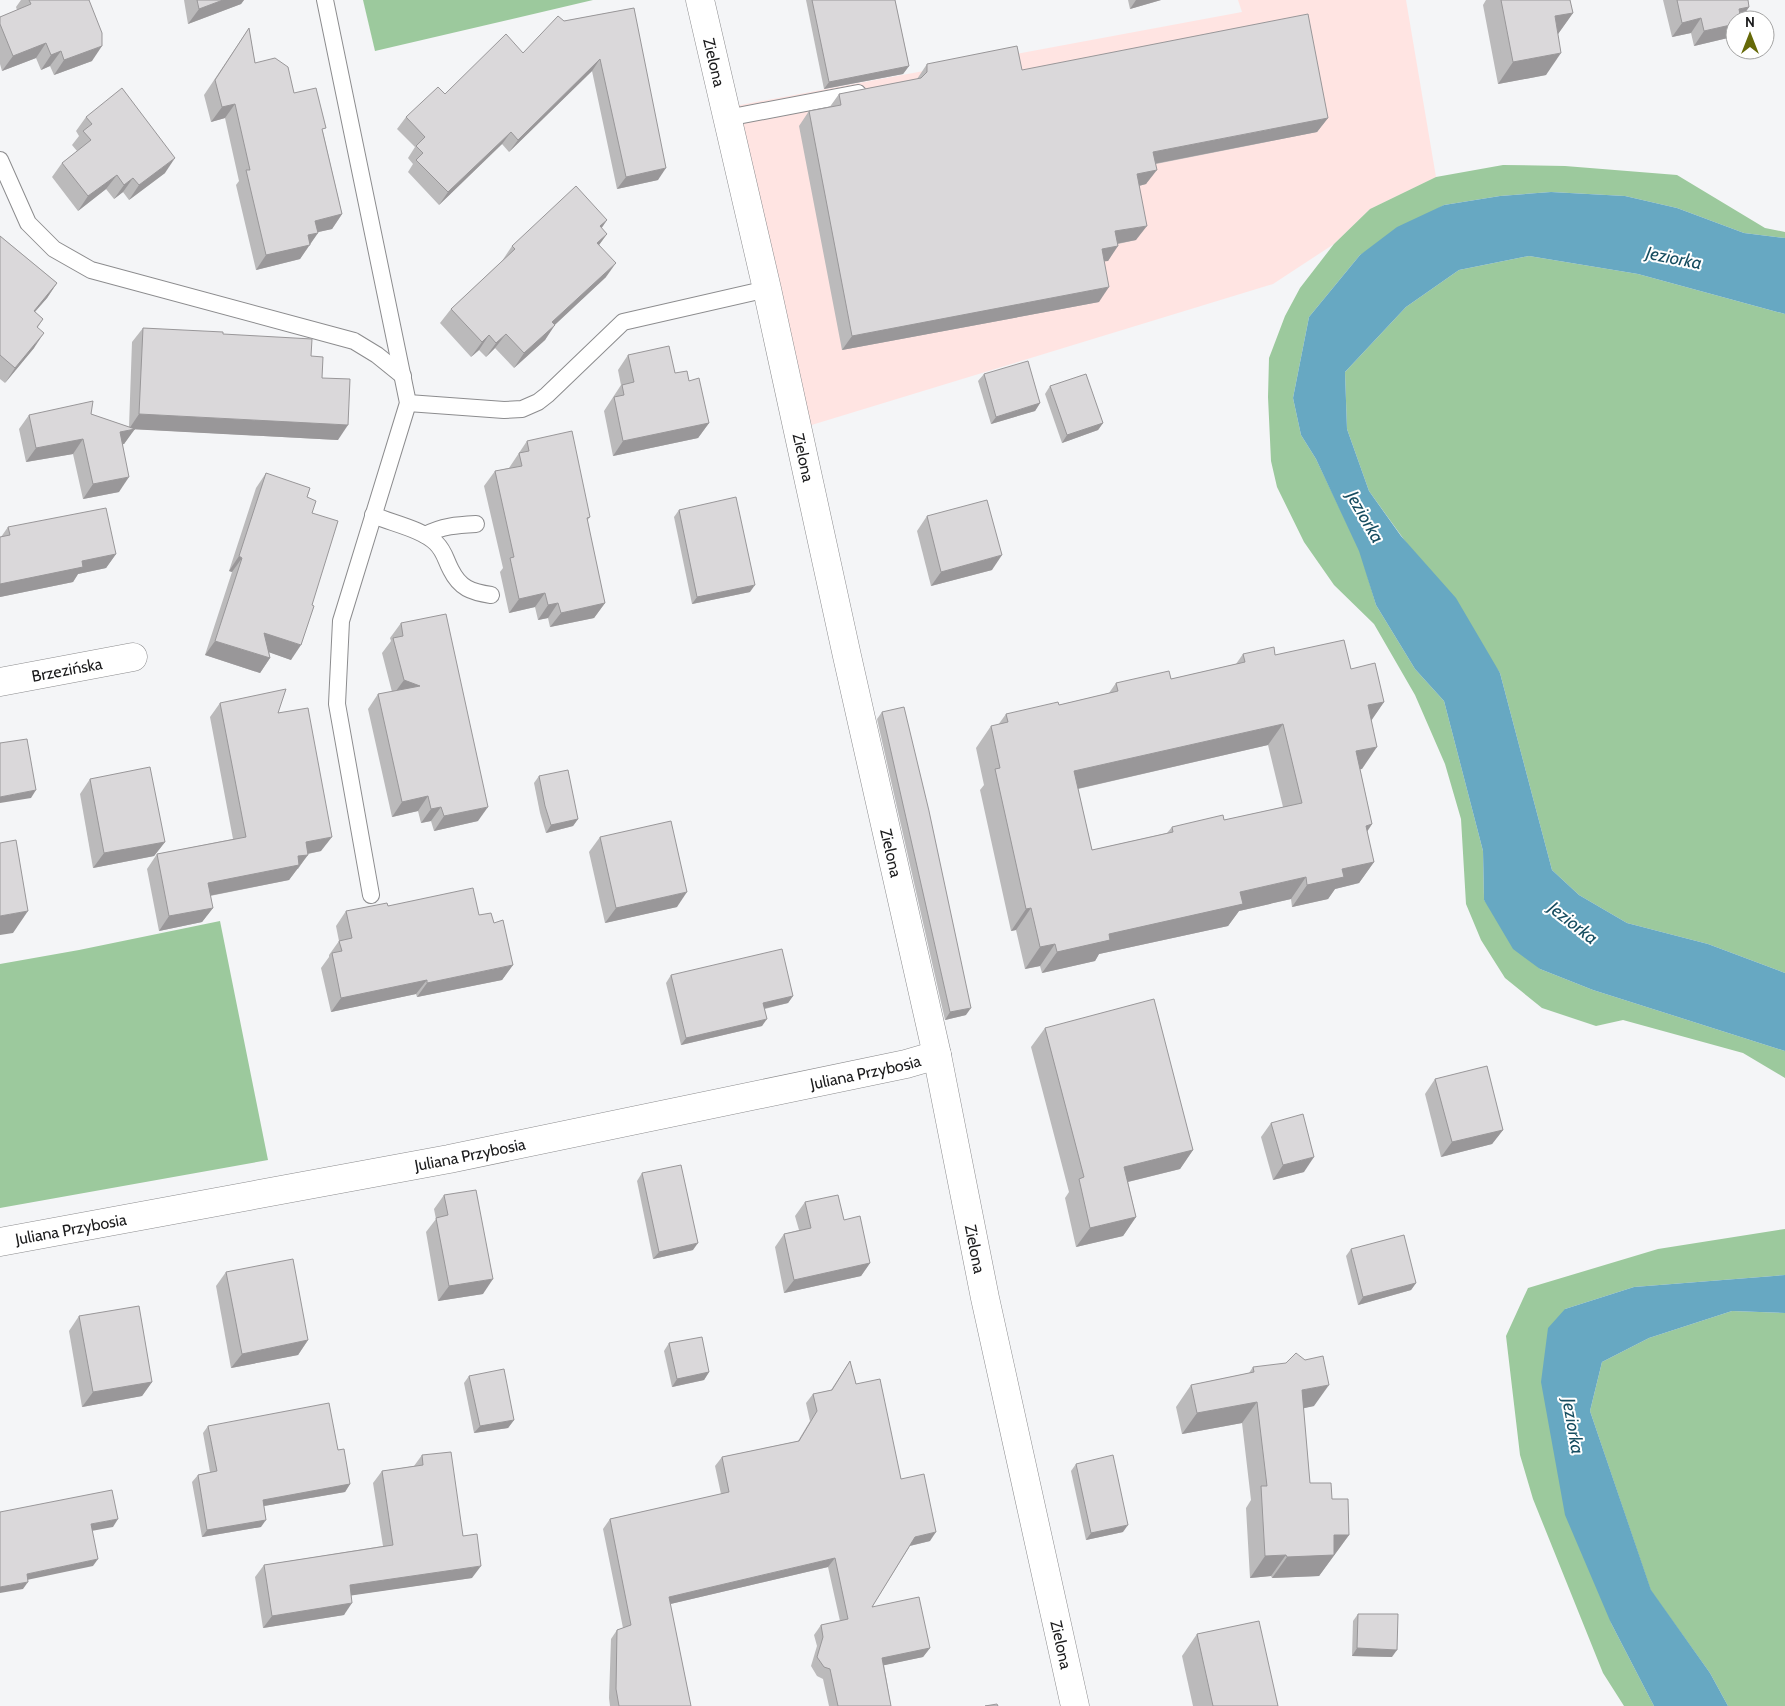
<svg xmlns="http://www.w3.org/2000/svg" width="1785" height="1706" viewBox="0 0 1785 1706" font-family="Cabin,sans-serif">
<rect width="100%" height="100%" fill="#f4f5f7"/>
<polygon fill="#ffe4e2" points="1238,0 1406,0 1436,177 1370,209 1334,244 1273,284 805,427 735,106 1242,12"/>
<g fill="#9cc99d">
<polygon points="363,0 593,0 375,51"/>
<polygon points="1503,165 1565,166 1677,175 1765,228 1785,232 1785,238 1744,233 1677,208 1625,196 1551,192 1500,196 1444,205 1360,255 1309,317 1293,398 1301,435 1316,459 1360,551 1376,605 1415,669 1444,701 1483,851 1484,900 1540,969 1593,990 1785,1051 1785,1078 1743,1053 1623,1020 1596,1026 1542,1008 1505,978 1481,940 1466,904 1461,819 1445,764 1415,695 1374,624 1334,585 1304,542 1277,487 1271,461 1268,397 1269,358 1285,316 1300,288 1334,244 1370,209 1436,177"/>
<polygon points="1529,256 1638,274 1785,314 1785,973 1708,944 1627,923 1579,895 1552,870 1500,673 1369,491 1347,429 1345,372 1406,307 1459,270"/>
<polygon points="220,921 268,1160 0,1208 0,964 79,950"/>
<polygon points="1785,1229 1785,1275 1634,1287 1565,1309 1611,1623 1654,1706 1624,1706 1603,1673 1533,1499 1520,1455 1506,1336 1528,1288 1658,1249"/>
<polygon points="1732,1311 1785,1313 1785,1706 1728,1706 1710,1673 1651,1591 1590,1411 1602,1362 1649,1338"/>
</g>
<g fill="#67a8c2">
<polygon points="1551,192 1625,196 1677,208 1744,233 1785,238 1785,314 1638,274 1529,256 1459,270 1406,307 1345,372 1347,429 1369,491 1401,536 1456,598 1500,673 1552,870 1579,895 1627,923 1708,944 1785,973 1785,1051 1593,990 1540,969 1513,949 1484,900 1483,851 1444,701 1415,669 1376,605 1359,551 1316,459 1301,435 1293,398 1309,317 1360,255 1397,227 1444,205 1500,196"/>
<polygon points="1785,1275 1785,1313 1732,1311 1649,1338 1602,1362 1590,1411 1651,1590 1710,1673 1728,1706 1654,1706 1611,1623 1565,1515 1541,1382 1548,1328 1565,1309 1634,1287"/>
</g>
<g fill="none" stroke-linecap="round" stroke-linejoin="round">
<g stroke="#8c8c8e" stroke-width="18">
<g id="service">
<polyline points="325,0 408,403 341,621 337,704 371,895"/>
<polyline points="727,118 858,93"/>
<polyline points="0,160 28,223 54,249 91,270 354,341 377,355 403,376"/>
<polyline points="408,403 504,410 522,409 538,402 547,395 623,322 767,289"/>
<path d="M373 515C391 523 422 529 436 543 445 552 445 559 451 570 460 588 471 592 491 595"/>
<path d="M425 535C442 526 457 525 476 524"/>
</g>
</g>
<g stroke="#8c8c8e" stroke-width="29">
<g id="minor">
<path id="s1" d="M700 0 767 289 847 656 937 1055 985 1298 1075 1706"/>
<path id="s2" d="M0 682 133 657"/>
<path id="s3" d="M0 1242 449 1159 906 1064 937 1055"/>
</g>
</g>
<use href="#service" stroke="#fff" stroke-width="16"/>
<use href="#minor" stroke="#fff" stroke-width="28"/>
</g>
<g fill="#bbbabb" fill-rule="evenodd">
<polygon points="21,0 89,0 92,61 54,75 50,66 41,70 36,58 2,71 0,64 0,17 17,10 16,7"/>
<polygon points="184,0 244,0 241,4 188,24"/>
<polygon points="806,0 895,0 909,66 903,74 824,89"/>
<polygon points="1128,0 1161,0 1130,9"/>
<polygon points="1486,0 1570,0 1573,13 1558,34 1546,75 1498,84 1483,5"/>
<polygon points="1663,0 1748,0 1749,7 1741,19 1735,20 1735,32 1732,37 1694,46 1691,33 1672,37"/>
<polygon points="634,8 658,180 617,189 592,71 509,152 502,144 439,205 408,172 413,164 408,158 415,147 397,129 406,117 445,94 523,53 564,21"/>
<polygon points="249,28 255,63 294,93 323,132 342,214 332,229 318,232 300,259 256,270 236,185 239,181 225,118 211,122 204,95"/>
<polygon points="927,64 1022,70 1328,118 1317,132 1156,164 1146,184 1139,186 1136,240 1118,244 1108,261 1104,261 1099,302 842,350 799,126 809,111 829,108 839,94 917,79"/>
<polygon points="86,117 165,173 129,200 123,192 114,199 106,189 78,211 52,177 62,163 77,151 72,145 79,136 76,131"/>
<polygon points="607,220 601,228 607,234 599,245 606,277 554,325 545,340 514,368 495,348 486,357 479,350 471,357 440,323 451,309 502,261 512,246"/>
<polygon points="0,236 57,283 47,298 35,312 43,319 38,327 34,348 5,383 0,379"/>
<polygon points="143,328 223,334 311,356 322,378 338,440 134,429 124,444 123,444 119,492 83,499 73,454 26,462 19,429 29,415 91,414 129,427 132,342"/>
<polygon points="628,355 675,373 689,381 709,423 698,438 613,456 604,411 621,385 618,370"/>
<polygon points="984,374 1040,403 1035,411 991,424 978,381"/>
<polygon points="1050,386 1103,423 1098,430 1062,443 1045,394"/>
<polygon points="527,441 590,517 587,521 605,603 594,618 550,627 548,618 538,620 535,607 509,613 500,572 503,568 484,486 495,471 509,468"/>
<polygon points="266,473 307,497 312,513 291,660 269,652 270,658 260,673 205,655 232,572 229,571 256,488"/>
<polygon points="679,510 750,592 692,604 674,517"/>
<polygon points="927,516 992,570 931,586 917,531"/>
<polygon points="8,527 116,554 106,568 78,574 73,582 0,597 0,537 1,537"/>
<polygon points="401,623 478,821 434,831 431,821 421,823 418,811 392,817 368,709 378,694 392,692 382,653 391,641 390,638"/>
<path d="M1243 654 1275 655 1351 669 1384 702 1371 720 1362 769H1360L1372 824 1367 832 1374 862 1359 883 1335 889 1328 899 1292 907 1291 899 1239 911 1228 926 1099 954 1095 961 1042 973 1040 966 1025 969 1016 930 1011 931 980 790 984 785 976 748 991 726 998 725 1006 714 1059 705 1109 693 1116 683 1171 679 1236 664ZM1268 745 1283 807 1224 820 1172 827 1167 833 1092 850 1078 789Z"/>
<polygon points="220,703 278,713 321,851 308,854 298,869 297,869 289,880 210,896 213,908 202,922 159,931 147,869 157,854 233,839 210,717"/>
<polygon points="882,712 966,1015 945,1020 877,719"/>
<polygon points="539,776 578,819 573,826 546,833 540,813 534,783"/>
<polygon points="90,779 165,842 154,856 93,868 80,794"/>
<polygon points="600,837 677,907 605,923 589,852"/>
<polygon points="388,906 479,915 494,923 513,965 502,980 417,997 416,994 331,1012 321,968 329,957 329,955 339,941 336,926 346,911"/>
<polygon points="671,975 793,996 788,1003 765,1009 762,1026 681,1045 666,983"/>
<polygon points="1045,1028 1193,1150 1180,1169 1128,1182 1136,1217 1123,1236 1076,1247 1065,1198 1069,1192 1031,1047"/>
<polygon points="1435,1079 1503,1130 1492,1144 1441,1157 1425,1094"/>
<polygon points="1271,1123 1304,1172 1273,1180 1261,1137"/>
<polygon points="642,1173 693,1250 653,1259 637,1181"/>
<polygon points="444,1195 483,1294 438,1301 426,1232 436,1219 434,1209"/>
<polygon points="805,1202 870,1263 861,1276 784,1293 775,1247 784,1234 799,1230 795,1216"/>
<polygon points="1351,1249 1416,1283 1411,1290 1358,1305 1346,1256"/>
<polygon points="226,1272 308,1340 298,1355 231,1368 216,1286"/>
<polygon points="79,1316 152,1382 142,1396 82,1407 69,1331"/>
<polygon points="669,1343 709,1372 704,1380 672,1387 664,1351"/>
<polygon points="850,1361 856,1384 930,1541 910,1546 872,1607 930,1648 923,1657 884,1665 891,1706 829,1706 823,1679 817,1676 811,1666 817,1646 814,1635 821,1625 840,1621 828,1567 670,1604 691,1706 610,1706 609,1698 611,1639 617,1630 623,1628 603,1529 610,1519 721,1494 715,1466 722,1457 798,1441 810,1421 806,1403 813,1394 831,1390"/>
<polygon points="1253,1367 1314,1406 1303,1408 1310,1483 1332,1499 1349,1535 1319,1576 1272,1578 1271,1576 1250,1578 1246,1508 1251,1500 1242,1423 1182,1434 1176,1407 1191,1385 1249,1373"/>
<polygon points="469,1376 514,1420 508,1428 474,1433 464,1383"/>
<polygon points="208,1426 338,1450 350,1484 345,1492 264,1506 261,1527 202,1537 192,1482 198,1475 210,1472 203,1433"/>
<polygon points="422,1455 463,1536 472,1578 351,1595 344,1615 263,1628 255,1577 264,1565 383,1546 373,1483 382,1471 414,1466"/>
<polygon points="1076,1464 1123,1532 1086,1540 1071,1471"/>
<polygon points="1358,1614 1392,1657 1352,1656 1353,1621"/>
<polygon points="1197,1634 1278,1706 1193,1706 1182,1656"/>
</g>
<g fill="#999799">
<polygon points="223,0 244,0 241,4 188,24 199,9"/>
<polygon points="1136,0 1161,0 1130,9"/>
<polygon points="1749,7 1740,20 1739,9"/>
<polygon points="1573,13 1558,34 1555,16"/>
<polygon points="1701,18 1691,33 1672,37 1682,23"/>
<polygon points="1735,24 1735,32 1732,37 1694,46 1704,31"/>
<polygon points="46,43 36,58 2,71 13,56"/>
<polygon points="102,46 92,61 54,75 64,60"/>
<polygon points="61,51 50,66 41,70 51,55"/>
<polygon points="1561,53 1546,75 1498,84 1513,62"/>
<polygon points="600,59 592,71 509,152 518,140"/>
<polygon points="909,66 903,74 824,89 829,82"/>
<polygon points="235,104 225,118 211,122 222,107"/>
<polygon points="1328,118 1317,132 1143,166 1153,152"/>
<polygon points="511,132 502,144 439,205 448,192"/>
<polygon points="175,158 165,173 129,200 139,185"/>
<polygon points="666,168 658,180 617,189 626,177"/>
<polygon points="1157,170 1146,184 1127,189 1137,174"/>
<polygon points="117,175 106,189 78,211 88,196"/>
<polygon points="133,178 123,192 114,199 124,185"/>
<polygon points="342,214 332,229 305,235 315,221"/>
<polygon points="607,220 597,235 600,226"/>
<polygon points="1147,226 1136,240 1105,246 1115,231"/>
<polygon points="318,233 300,259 256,270 266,255 308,235"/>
<polygon points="607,234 596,249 597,243"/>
<polygon points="1118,246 1108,261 1092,263 1102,249"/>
<polygon points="616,263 606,277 542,337 552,322"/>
<polygon points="57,283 47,298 23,325 34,311"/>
<polygon points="1109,287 1099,302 842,350 852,336"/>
<polygon points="555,325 545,340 514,368 524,353"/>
<polygon points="44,333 34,348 5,383 15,368"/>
<polygon points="506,334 495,348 486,357 496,343"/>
<polygon points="489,335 479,350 471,357 482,342"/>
<polygon points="1040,403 1035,411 991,424 996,417"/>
<polygon points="139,414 348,425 338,440 129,429"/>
<polygon points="709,423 698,438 613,456 623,441"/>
<polygon points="1103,423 1098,430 1062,443 1067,435"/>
<polygon points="135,429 124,444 110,447 120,432"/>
<polygon points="83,439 73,454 26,462 36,448"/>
<polygon points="129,477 119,492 83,499 93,484"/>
<polygon points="116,554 106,568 78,574 73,582 0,597 0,584 82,561"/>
<polygon points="1002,555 992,570 931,586 941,572"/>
<polygon points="239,556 242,558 232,572 229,571"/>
<polygon points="755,585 750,592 692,604 697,597"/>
<polygon points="545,593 535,607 509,613 519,599"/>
<polygon points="558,603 548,618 538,620 548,605"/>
<polygon points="605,603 594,618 550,627 561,613"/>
<polygon points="264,633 301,645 291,660 254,647"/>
<polygon points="215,641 270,658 260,673 205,655"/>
<polygon points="404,680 420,686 393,695"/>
<polygon points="1384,702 1369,724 1368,705"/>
<polygon points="1283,724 1268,745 1059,793 1074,771"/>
<polygon points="1377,747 1362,769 1341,772 1356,751"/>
<polygon points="36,790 31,798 0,803 0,797"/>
<polygon points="428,796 418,811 392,817 402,802"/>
<polygon points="441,807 431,821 421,823 431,809"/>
<polygon points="488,807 478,821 434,831 444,816"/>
<polygon points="578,819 573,826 546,833 551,825"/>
<polygon points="1372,824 1357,846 1366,826"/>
<polygon points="332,837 321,851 296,856 306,842"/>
<polygon points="165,842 154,856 93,868 104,853"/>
<polygon points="308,855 289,880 198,898 208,883 298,856"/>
<polygon points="1374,862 1359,883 1335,889 1328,899 1292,907 1307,885 1342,869"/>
<polygon points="1306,877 1291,899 1239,911 1228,926 1099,954 1095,961 1042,973 1057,952 1109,934 1240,892"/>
<polygon points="687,892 677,907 605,923 616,908"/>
<polygon points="213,908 202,922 159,931 169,916"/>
<polygon points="1031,908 1016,930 1011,931 1026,909"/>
<polygon points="28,911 13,933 0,935 0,916"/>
<polygon points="1055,944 1040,966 1025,969 1040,947"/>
<polygon points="513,965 502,980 417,997 427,983"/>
<polygon points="427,980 416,994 331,1012 341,998"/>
<polygon points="793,996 788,1003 758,1010 763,1003"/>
<polygon points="971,1008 966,1015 945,1020 950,1012"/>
<polygon points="767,1019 762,1026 681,1045 686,1038"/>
<polygon points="1503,1130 1492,1144 1441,1157 1452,1142"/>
<polygon points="1193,1150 1180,1169 1111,1186 1124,1167"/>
<polygon points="1314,1157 1304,1172 1273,1180 1283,1165"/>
<polygon points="1136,1217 1123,1236 1076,1247 1090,1228"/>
<polygon points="698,1243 693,1250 653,1259 659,1252"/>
<polygon points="870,1263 861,1276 784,1293 794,1280"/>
<polygon points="493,1279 483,1294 438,1301 449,1286"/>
<polygon points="1416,1283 1411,1290 1358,1305 1363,1297"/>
<polygon points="308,1340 298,1355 231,1368 242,1354"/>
<polygon points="709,1372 704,1380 672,1387 677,1379"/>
<polygon points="152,1382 142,1396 82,1407 93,1392"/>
<polygon points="1329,1385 1314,1406 1287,1412 1302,1390"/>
<polygon points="1257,1402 1242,1423 1182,1434 1197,1413"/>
<polygon points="514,1420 508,1428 474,1433 480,1426"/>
<polygon points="350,1484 345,1492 258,1507 263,1500"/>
<polygon points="118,1519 113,1527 86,1532 91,1524"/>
<polygon points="266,1520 261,1527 202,1537 207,1530"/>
<polygon points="1128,1525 1123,1532 1086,1540 1091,1533"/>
<polygon points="936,1532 930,1541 909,1546 915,1537"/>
<polygon points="1334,1535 1349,1535 1319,1576 1272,1578 1287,1557"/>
<polygon points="1286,1555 1271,1576 1250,1578 1265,1556"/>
<polygon points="835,1558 828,1567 662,1606 669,1597"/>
<polygon points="98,1559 93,1566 22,1581 27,1574"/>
<polygon points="481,1566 472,1578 341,1597 350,1585"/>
<polygon points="28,1582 23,1589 0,1593 0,1587"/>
<polygon points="352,1603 344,1615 263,1628 272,1616"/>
<polygon points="930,1648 923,1657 876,1667 882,1658"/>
<polygon points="1357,1648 1397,1650 1392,1657 1352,1656"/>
</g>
<g fill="#dad8da" stroke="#999799" fill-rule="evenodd">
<polygon points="29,0 89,0 102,33 102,46 64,60 61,51 51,55 46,43 13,56 0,24 0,17 31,4"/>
<polygon points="197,0 223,0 199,9"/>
<polygon points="812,0 895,0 909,66 829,82"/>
<polygon points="1501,0 1570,0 1573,13 1555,16 1561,53 1513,62"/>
<polygon points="1677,0 1748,0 1749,7 1739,9 1741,20 1735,20 1735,24 1704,31 1701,18 1682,23"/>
<polygon points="634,8 666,168 626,177 600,59 518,140 511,132 448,192 416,160 423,153 416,146 425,137 406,117 438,87 445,94 506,34 523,53 558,16 564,21"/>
<polygon points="1308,14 1328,118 1153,152 1157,170 1137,174 1147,226 1115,231 1118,246 1102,249 1109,287 852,336 809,111 841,105 839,94 921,78 927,72 927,64 1017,46 1022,70"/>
<polygon points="249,28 255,63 275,58 288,67 294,93 316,88 326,128 322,129 342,214 315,221 318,233 308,235 310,245 266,255 246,170 250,170 235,104 222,107 215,80"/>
<polygon points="122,88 175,158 139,185 133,178 124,185 117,175 88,196 62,163 91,140 83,131 92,124 86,117"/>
<polygon points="576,186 607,220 600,226 607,234 597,243 616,263 552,322 555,325 524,353 506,334 496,343 489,335 482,342 451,309 515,249 512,246"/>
<polygon points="0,236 57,283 34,311 43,319 37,327 44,333 15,368 0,355"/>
<polygon points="143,328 223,332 223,334 312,339 311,356 323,357 322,378 350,379 348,425 139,414"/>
<polygon points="669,346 675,373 687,371 689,381 699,378 709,423 623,441 614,397 624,395 622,385 634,382 628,355"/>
<polygon points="1028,361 1040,403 996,417 984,374"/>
<polygon points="1086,374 1103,423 1067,435 1050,386"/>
<polygon points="93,401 91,414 135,429 120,432 129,477 93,484 83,439 36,448 29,415"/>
<polygon points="572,431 590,517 587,518 605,603 561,613 558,603 548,605 545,593 519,599 510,558 514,557 495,471 522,466 519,453 529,451 527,441"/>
<polygon points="266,473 310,488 307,497 316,501 312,513 338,521 312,605 314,606 301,645 264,633 270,658 215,641 242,558 239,556"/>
<polygon points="736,497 755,585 697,597 679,510"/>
<polygon points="987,500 1002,555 941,572 927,516"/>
<polygon points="106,508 116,554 82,561 83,567 0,584 0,537 10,535 8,527"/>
<polygon points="446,614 488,807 444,816 441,807 431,809 428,796 402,802 378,694 420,686 404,680 393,638 403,636 401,623"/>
<path d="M1344 640 1351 669 1375 663 1384 702 1368 705 1377 747 1356 751 1372 824 1366 826 1374 862 1342 869 1344 877 1307 885 1306 877 1240 892 1243 904 1109 934 1110 940 1057 952 1055 944 1040 947 1031 908 1026 909 995 769 1000 768 991 726 1008 722 1006 714 1058 702 1059 705 1118 691 1116 683 1169 671 1171 679 1245 662 1243 654 1274 647 1275 655ZM1283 724 1302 803 1224 820 1223 815 1172 827 1173 832 1092 850 1074 771Z"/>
<polygon points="286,689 278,713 308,708 332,837 306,842 308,855 298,856 299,865 208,883 213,908 169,916 157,854 246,837 220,703"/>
<polygon points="904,707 929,811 971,1008 950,1012 882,712"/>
<polygon points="27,739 36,790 0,797 0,743"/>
<polygon points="150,767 165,842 104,853 90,779"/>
<polygon points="568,770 578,819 551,825 545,806 539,776"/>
<polygon points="671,821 687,892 616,908 600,837"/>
<polygon points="16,840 28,911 0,916 0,843"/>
<polygon points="473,888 479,915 491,913 494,923 503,920 513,965 427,983 427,980 341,998 332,953 342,951 339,941 352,938 346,911 387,903 388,906"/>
<polygon points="782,949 793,996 763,1003 767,1019 686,1038 671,975"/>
<polygon points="1154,999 1193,1150 1124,1167 1136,1217 1090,1228 1079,1179 1084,1177 1045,1028"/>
<polygon points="1487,1066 1503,1130 1452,1142 1435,1079"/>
<polygon points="1303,1114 1314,1157 1283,1165 1271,1123"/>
<polygon points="681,1165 698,1243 659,1252 642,1173"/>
<polygon points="476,1190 493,1279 449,1286 436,1218 448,1215 444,1195"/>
<polygon points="838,1195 844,1220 860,1216 870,1263 794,1280 784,1234 811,1228 805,1202"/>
<polygon points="1404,1235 1416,1283 1363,1297 1351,1249"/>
<polygon points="293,1259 308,1340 242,1354 226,1272"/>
<polygon points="139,1306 152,1382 93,1392 79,1316"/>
<polygon points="702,1337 709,1372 677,1379 669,1343"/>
<polygon points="1296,1353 1305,1360 1323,1356 1329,1385 1302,1390 1310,1483 1331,1483 1332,1499 1348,1499 1349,1535 1334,1535 1334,1555 1287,1557 1286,1555 1265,1556 1261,1486 1267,1486 1257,1402 1197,1413 1191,1385 1254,1372 1253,1367 1286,1363"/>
<polygon points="850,1361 856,1384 880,1379 901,1479 924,1474 936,1532 915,1537 872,1607 919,1597 930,1648 882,1658 891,1706 838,1706 830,1669 824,1667 817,1657 823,1637 821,1625 848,1619 835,1558 669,1597 691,1706 619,1706 616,1689 617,1630 631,1625 610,1519 729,1492 722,1457 799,1441 817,1411 813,1394 832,1390"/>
<polygon points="504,1369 514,1420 480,1426 469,1376"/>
<polygon points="329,1403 338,1450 344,1449 350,1484 263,1500 266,1520 207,1530 198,1475 217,1471 208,1426"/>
<polygon points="451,1452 463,1536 477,1534 481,1566 350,1585 352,1603 272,1616 264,1565 393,1545 382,1471 423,1465 422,1455"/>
<polygon points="1113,1455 1128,1525 1091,1533 1076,1464"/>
<polygon points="112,1490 118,1519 91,1524 98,1559 27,1574 28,1582 0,1587 0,1512"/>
<polygon points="1358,1614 1398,1614 1397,1650 1357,1648"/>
<polygon points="1259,1621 1278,1706 1213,1706 1197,1634"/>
<polygon points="997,1704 998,1706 985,1706"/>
</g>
<g text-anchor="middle" stroke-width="4" stroke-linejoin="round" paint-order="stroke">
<g font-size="16" fill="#1b1b1c" stroke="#fff">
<text dy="6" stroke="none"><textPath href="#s1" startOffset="64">Zielona</textPath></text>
<text dy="6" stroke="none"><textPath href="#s1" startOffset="469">Zielona</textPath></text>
<text dy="6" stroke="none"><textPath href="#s2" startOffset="68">Brzezińska</textPath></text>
<text dy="6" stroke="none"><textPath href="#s1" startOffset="874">Zielona</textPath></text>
<text dy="6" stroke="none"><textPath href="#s3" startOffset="882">Juliana Przybosia</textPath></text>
<text dy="6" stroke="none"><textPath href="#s3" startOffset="478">Juliana Przybosia</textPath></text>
<text dy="6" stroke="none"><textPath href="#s3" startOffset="72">Juliana Przybosia</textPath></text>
<text dy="6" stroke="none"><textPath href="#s1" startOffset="1279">Zielona</textPath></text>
<text dy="6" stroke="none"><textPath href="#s1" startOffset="1684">Zielona</textPath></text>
</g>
<g font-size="18" font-style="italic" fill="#164d60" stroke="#fff">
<text transform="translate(1674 258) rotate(11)" y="6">Jeziorka</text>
<text transform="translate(1365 517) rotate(60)" y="6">Jeziorka</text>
<text transform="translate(1573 923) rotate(38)" y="6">Jeziorka</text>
<text transform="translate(1573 1426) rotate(80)" y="6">Jeziorka</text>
</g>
</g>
<g transform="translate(1750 35)"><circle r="24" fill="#ffffff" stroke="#a4a4a4"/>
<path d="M0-4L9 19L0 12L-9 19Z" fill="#656908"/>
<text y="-8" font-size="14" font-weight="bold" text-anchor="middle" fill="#1b1b1c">N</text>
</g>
</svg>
